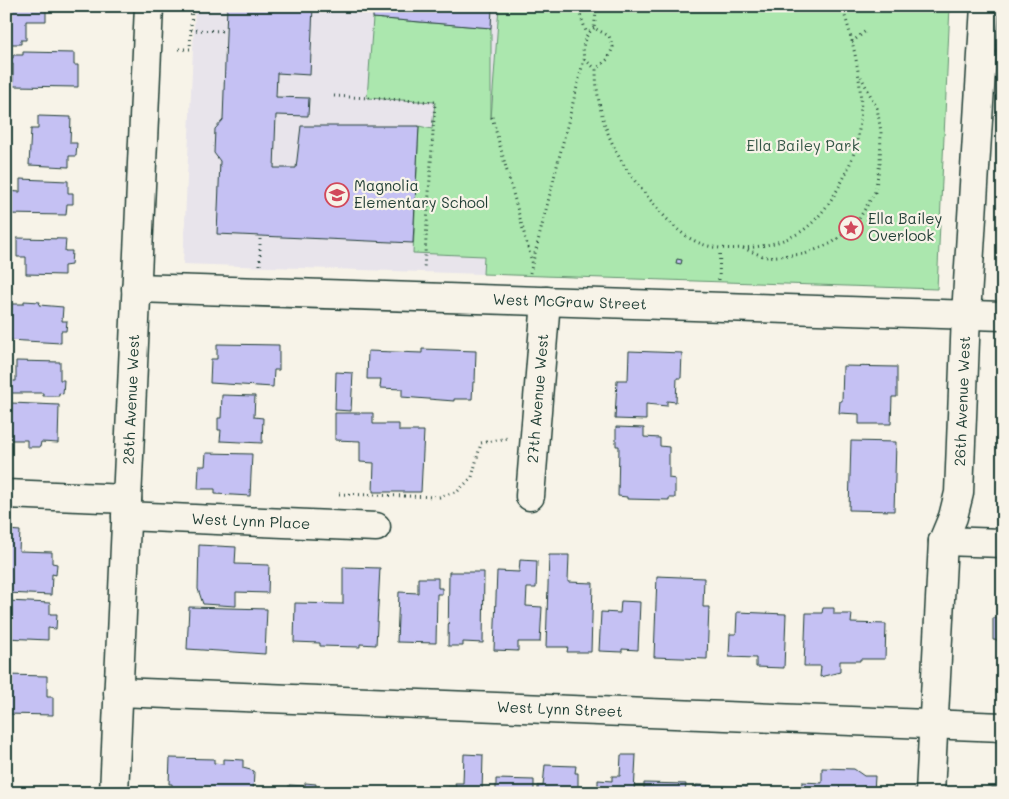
<svg xmlns="http://www.w3.org/2000/svg" width="1009" height="799" viewBox="0 0 1009 799" font-family="Mali,sans-serif">
<rect width="100%" height="100%" fill="#f7f3e8"/>
<filter id="ink" filterUnits="userSpaceOnUse"><feTurbulence type="fractalNoise" baseFrequency=".02" numOctaves="2"/><feDisplacementMap in="SourceGraphic" scale="10" xChannelSelector="R" yChannelSelector="G"/><feConvolveMatrix kernelMatrix="1 2 1 2 8 2 1 2 1" color-interpolation-filters="sRGB"/></filter>
<g filter="url(#ink)">
<polygon fill="#e8e4eb" points="195,6 499,6 483,274 183,264"/>
<polygon fill="#abe7ae" stroke="#659271" points="499,6 950,6 937,289 483,274 484,256 413,253 419,126 432,129 435,102 367,98 373,18 491,28 491,119"/>
<g fill="#c5c1f3" stroke="#1f3d34">
<polygon points="22,6 46,6 46,21 26,21 26,40 21,40 21,44 6,44 6,7"/>
<polygon points="227,6 313,6 310,75 277,73 276,97 309,98 308,116 276,115 274,168 296,168 301,126 419,126 413,243 217,234 220,161 214,153 215,129 223,120"/>
<polygon points="373,6 492,6 491,28 373,18"/>
<polygon points="23,52 74,53 74,65 78,65 78,87 13,86 13,64 6,64 6,58 13,58 13,55 23,55"/>
<polygon points="38,116 71,117 70,143 77,143 76,156 69,156 69,167 29,165 31,129 38,129"/>
<polygon points="20,179 68,181 68,193 73,193 73,204 67,204 66,215 6,214 6,191 20,192"/>
<polygon points="17,238 66,239 65,251 72,251 71,265 64,266 64,275 26,274 26,257 17,257"/>
<polygon points="677,259 682,260 681,264 676,263"/>
<polygon points="24,301 40,302 39,305 63,307 62,321 67,321 66,331 61,331 61,343 8,340 10,304 24,304"/>
<polygon points="217,344 279,345 279,370 274,370 273,387 210,383 211,359 217,359"/>
<polygon points="422,349 476,351 475,382 473,382 472,399 454,399 454,401 402,397 402,389 380,388 381,379 367,379 368,351 422,353"/>
<polygon points="629,351 682,353 681,378 677,378 676,402 667,401 667,406 646,404 646,420 615,419 617,380 628,380"/>
<polygon points="16,361 60,362 60,380 64,380 63,394 59,393 59,396 43,396 43,393 6,393 6,381 16,381"/>
<polygon points="843,366 897,367 897,397 892,397 891,424 859,424 859,414 839,413 840,401 842,401"/>
<polygon points="336,372 353,373 351,411 335,410"/>
<polygon points="222,395 255,396 254,417 263,418 262,443 220,441 221,430 218,430 218,418 221,418"/>
<polygon points="11,403 59,405 58,443 41,442 40,447 27,447 27,440 10,440"/>
<polygon points="335,413 373,413 373,424 399,424 399,431 424,431 421,492 373,492 374,463 360,462 360,441 335,440"/>
<polygon points="616,427 644,428 644,437 660,438 660,446 669,447 669,478 675,479 675,498 669,498 669,500 627,499 627,497 618,496 619,446 616,446"/>
<polygon points="851,441 896,442 894,511 849,510"/>
<polygon points="206,453 252,454 250,496 215,494 215,489 198,489 199,466 205,466"/>
<polygon points="8,530 20,531 19,551 52,552 52,563 57,564 56,575 52,574 51,595 6,593"/>
<polygon points="199,545 236,547 235,564 269,565 268,593 236,592 236,606 203,604 198,589"/>
<polygon points="549,555 569,555 568,582 593,583 591,652 567,652 568,647 546,647"/>
<polygon points="520,560 537,561 536,588 527,588 526,606 542,607 540,642 518,642 518,651 494,650 497,571 519,572"/>
<polygon points="343,567 380,568 376,645 360,644 360,647 320,646 320,643 294,642 295,603 343,604"/>
<polygon points="449,572 484,572 483,643 463,642 463,646 448,646"/>
<polygon points="657,576 704,578 703,607 709,607 707,659 654,657"/>
<polygon points="418,578 438,578 438,588 442,588 442,594 437,594 436,643 397,642 399,592 418,593"/>
<polygon points="7,601 50,603 50,614 57,614 56,629 48,628 48,640 6,638"/>
<polygon points="621,601 640,602 638,650 622,649 622,652 599,651 601,612 620,613"/>
<polygon points="189,607 267,609 265,654 187,649"/>
<polygon points="823,608 834,608 834,614 852,614 851,623 886,624 885,659 860,659 860,661 840,661 840,672 820,677 821,666 804,666 806,613 822,613"/>
<polygon points="737,612 786,614 784,668 756,667 756,658 729,657 730,634 736,634"/>
<polygon points="993,618 1003,618 1003,641 993,640"/>
<polygon points="6,675 47,676 47,697 53,697 53,715 6,714"/>
<polygon points="464,754 483,755 482,793 448,793 448,787 456,787 455,783 463,783"/>
<polygon points="621,755 636,755 634,793 598,793 598,780 612,781 612,776 620,776"/>
<polygon points="170,758 214,759 214,763 223,764 223,759 243,760 243,768 254,771 253,793 172,793 172,784 169,784"/>
<polygon points="545,765 576,766 575,773 578,773 578,790 582,790 582,793 538,793 538,786 543,786"/>
<polygon points="822,768 854,769 864,776 875,776 874,793 801,793 802,782 822,783"/>
<polygon points="496,779 534,780 534,793 496,793"/>
<polygon points="305,783 316,784 315,793 322,793 289,793 289,785 305,786"/>
<polygon points="644,783 686,784 685,793 644,793"/>
<polygon points="696,785 746,787 746,793 696,793"/>
<polygon points="342,788 379,790 378,793 342,793"/>
<polygon points="397,788 405,788 405,791 433,793 397,793"/>
<rect x="992" y="788" width="11" height="5"/>
</g>
<g fill="none" stroke-linecap="round" stroke-linejoin="round">
<g stroke="#1f3d34" stroke-width="31">
<g id="minor">
<path id="s1" d="M136 288 1003 316"/>
<polyline points="6,494 127,499"/>
<path id="s2" d="M530 496 546 301"/>
<path id="s3" d="M126 516 376 527"/>
<polyline points="943,541 1003,543"/>
<path id="s4" d="M118 692 1003 727"/>
<path id="s5" d="M114 793 149 6"/>
<path id="s6" d="M930 793 943 541 953 517 959 493 966 315 985 6"/>
</g>
</g>
<g stroke="#1f3d34" stroke-width="3" stroke-dasharray="1 4" stroke-linecap="butt">
<polyline points="577,6 587,34"/>
<path d="M597 6 594 28 609 36 613 47 608 59 596 69C596 115 613 155 642 190 655 205 674 231 693 240 710 249 725 249 744 248 761 247 779 243 795 235 825 221 853 168 858 136 866 92 855 48 842 6"/>
<path d="M594 28C583 37 582 46 584 59L596 69"/>
<polyline points="191,30 226,31"/>
<polyline points="852,42 867,30"/>
<polyline points="179,49 190,49 192,7 181,7"/>
<polyline points="334,96 435,102 424,269"/>
<polyline points="492,117 532,262"/>
<polyline points="743,248 765,257 805,254 832,243 856,224 875,192 880,163 881,132 877,108 861,77"/>
<polyline points="260,265 260,236"/>
<polyline points="530,273 584,59"/>
<polyline points="719,280 720,250"/>
<polyline points="339,494 439,497 458,491 472,477 481,443 508,438"/>
</g>
<use href="#minor" stroke="#f7f3e8" stroke-width="28"/>
</g>
</g>
<defs>
<g id="school-ring" transform="scale(1.25)"><circle r="9.5" fill="#f7f3e8" stroke="#d1495b" stroke-width="1.5"/><path d="M0-5L7-2L0 1L-7-2ZM-4 1L0 2.5L4 1V4Q0 6-4 4Z" fill="#d1495b"/></g>
<g id="sight-ring" transform="scale(1.25)"><circle r="9.5" fill="#f7f3e8" stroke="#d1495b" stroke-width="1.5"/><path d="M0-6L1.8-2.2L6-1.7L2.9 1.2L3.7 5.4L0 3.3L-3.7 5.4L-2.9 1.2L-6-1.7L-1.8-2.2Z" fill="#d1495b"/></g>
</defs>
<g fill-rule="evenodd">
<use href="#school-ring" x="337" y="195"/>
<use href="#sight-ring" x="851" y="228"/>
</g>
<g text-anchor="middle" stroke-width="4.5" stroke-linejoin="round" paint-order="stroke">
<g font-size="15" fill="#345646" stroke="#f7f3e8">
<text x="803" y="151">Ella Bailey Park</text>
</g>
<g font-size="15" fill="#1f3d34" stroke="#f7f3e8" text-anchor="start">
<text x="354" y="191">Magnolia<tspan x="354" dy="17">Elementary School</tspan></text>
<text x="868" y="224">Ella Bailey<tspan x="868" dy="17">Overlook</tspan></text>
</g>
<g font-size="15" fill="#1f3d34" stroke="#f7f3e8">
<text dy="5" stroke="none"><textPath href="#s1" startOffset="434">West McGraw Street</textPath></text>
<text dy="5" stroke="none"><textPath href="#s2" startOffset="98">27th Avenue West</textPath></text>
<text dy="5" stroke="none"><textPath href="#s5" startOffset="394">28th Avenue West</textPath></text>
<text dy="5" stroke="none"><textPath href="#s6" startOffset="395">26th Avenue West</textPath></text>
<text dy="5" stroke="none"><textPath href="#s3" startOffset="125">West Lynn Place</textPath></text>
<text dy="5" stroke="none"><textPath href="#s4" startOffset="442">West Lynn Street</textPath></text>
</g>
</g>
<rect width="1009" height="799" fill="none" stroke="#f7f3e8" stroke-width="25"/>
<rect x="12" y="12" width="984" height="774" fill="none" stroke="#1f3d34" stroke-width="2" filter="url(#ink)"/>
</svg>
